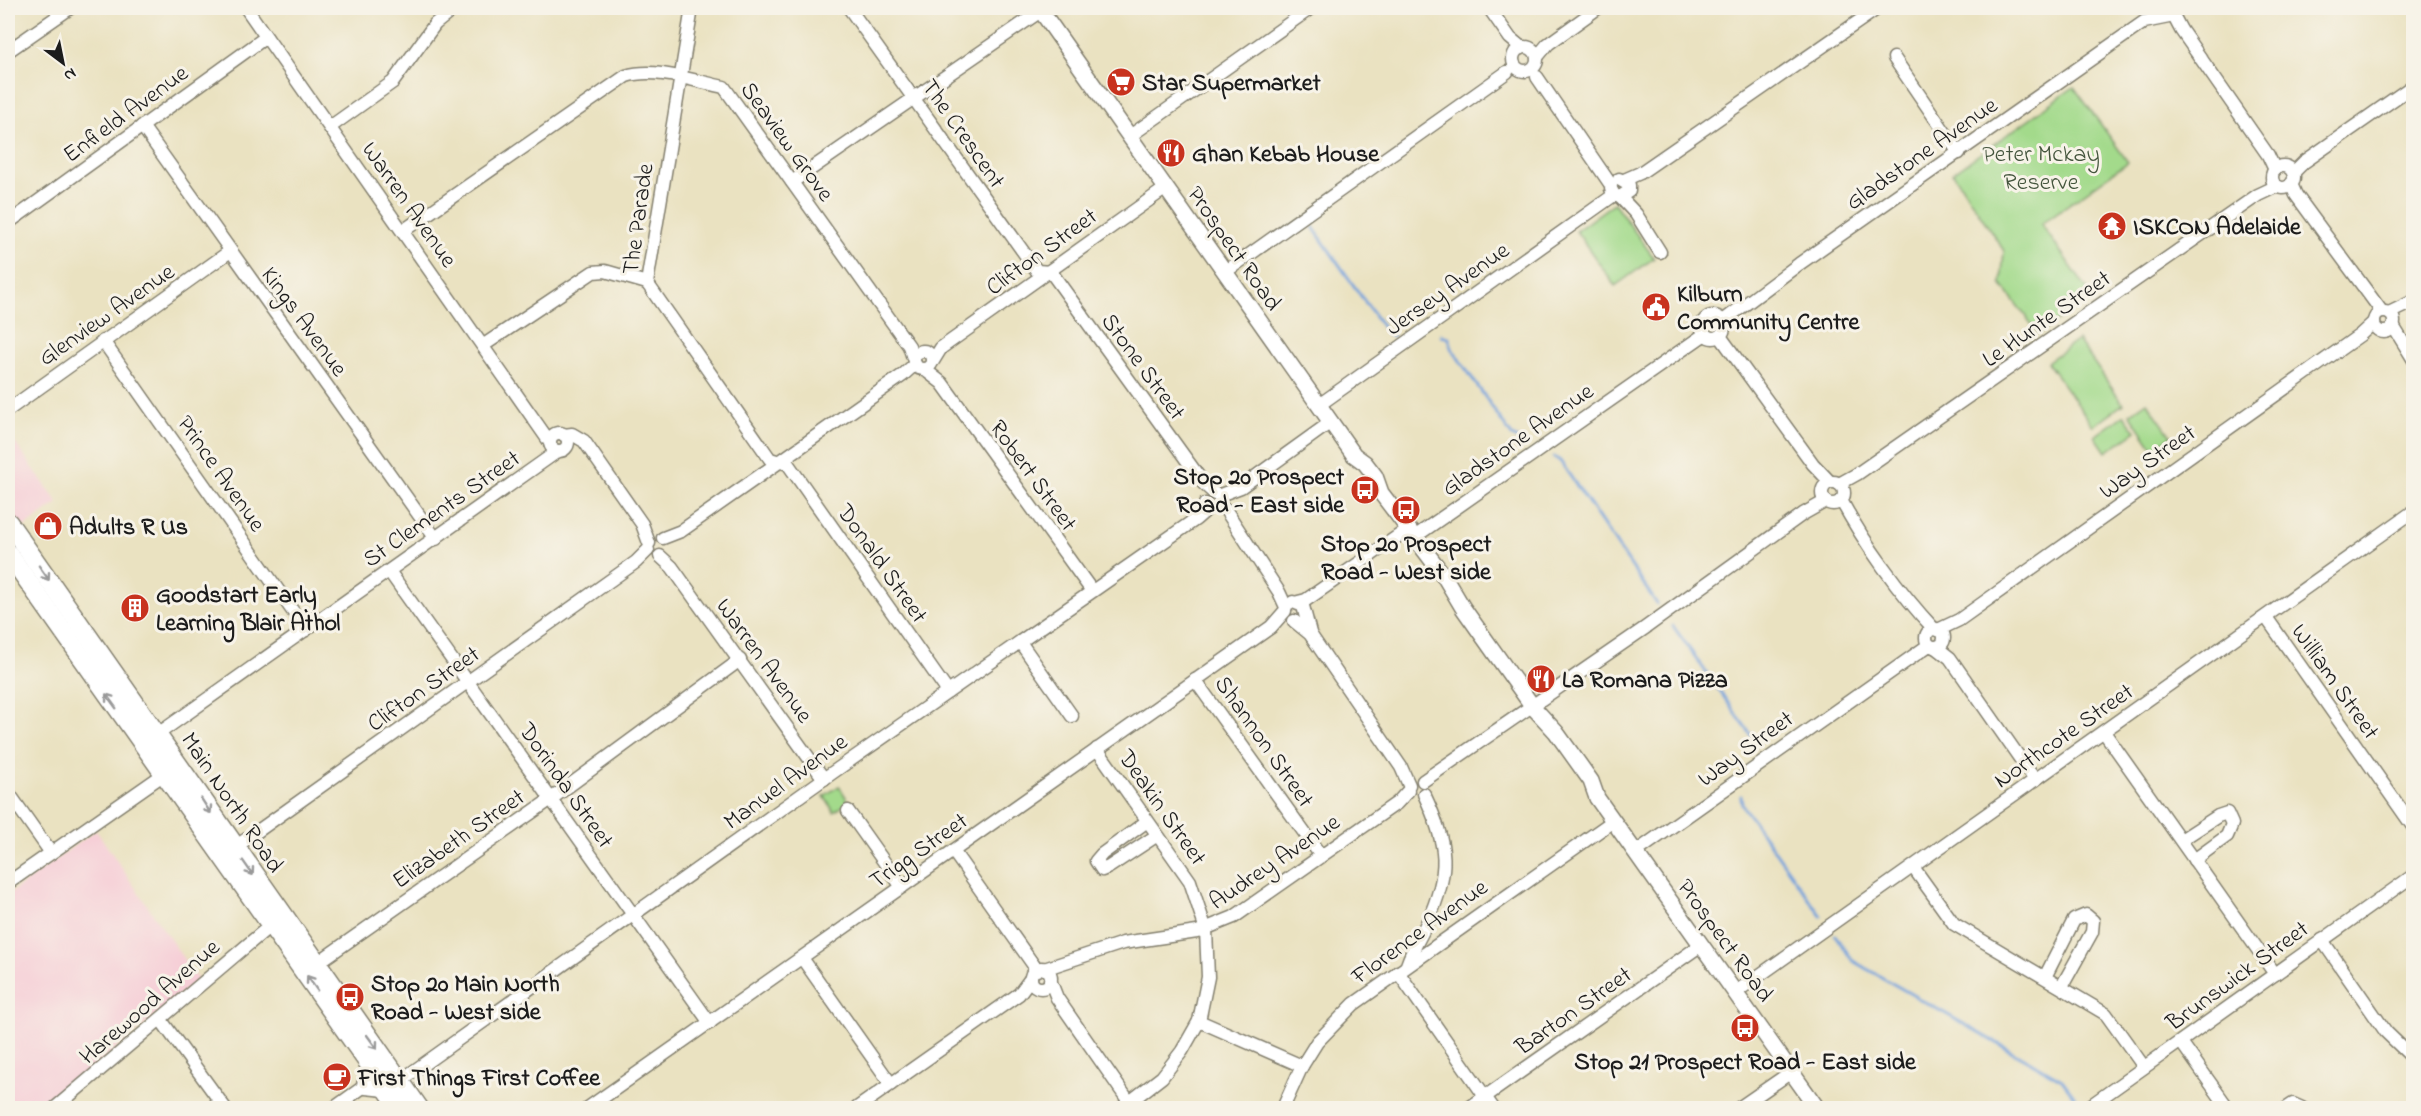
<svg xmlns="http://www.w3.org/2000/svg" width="2421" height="1116" viewBox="0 0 2421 1116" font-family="'Indie Flower',sans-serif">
<rect width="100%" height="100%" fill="#f7f3e8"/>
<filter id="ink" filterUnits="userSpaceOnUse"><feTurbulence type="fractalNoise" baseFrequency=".0167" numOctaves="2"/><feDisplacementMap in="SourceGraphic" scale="12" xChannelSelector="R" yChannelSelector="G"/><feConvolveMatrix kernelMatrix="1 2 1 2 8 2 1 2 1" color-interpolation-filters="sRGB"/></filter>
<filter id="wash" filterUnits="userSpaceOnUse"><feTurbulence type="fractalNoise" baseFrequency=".008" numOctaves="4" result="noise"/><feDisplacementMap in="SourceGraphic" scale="24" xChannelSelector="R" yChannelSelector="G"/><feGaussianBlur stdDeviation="1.35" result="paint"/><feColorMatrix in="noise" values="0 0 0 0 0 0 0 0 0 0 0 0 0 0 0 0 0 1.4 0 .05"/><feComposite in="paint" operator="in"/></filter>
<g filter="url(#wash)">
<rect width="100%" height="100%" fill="#eae2c1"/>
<g fill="#f6cfd7">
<polygon points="8,433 58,503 23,528 8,507"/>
<polygon points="96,830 198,980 45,1108 8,1108 8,895"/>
</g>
<g fill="#a3da8b" stroke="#607b54" stroke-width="1.5">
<polygon points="2074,87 2128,162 2041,224 2092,296 2039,334 2001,284 2004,251 1953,173"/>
<polygon points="1614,203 1654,258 1615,286 1576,231"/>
<polygon points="2078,340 2123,404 2093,426 2047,362"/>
<polygon points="2147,402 2171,436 2154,449 2130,414"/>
<polygon points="2124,415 2136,431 2106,452 2095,436"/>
<polygon points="839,786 849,802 834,812 824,796"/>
</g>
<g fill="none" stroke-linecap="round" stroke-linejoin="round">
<g stroke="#73a1db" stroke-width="3">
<polyline points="1313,227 1386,332 1393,336"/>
<polyline points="1441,335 1449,338 1452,349 1512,436 1520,440"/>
<polyline points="1554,457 1560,461 1657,604"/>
<polyline points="1673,626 1754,739 1755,746"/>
<polyline points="1741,796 1742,805 1821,916"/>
<polyline points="1835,935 1853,961 2062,1080 2077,1100"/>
</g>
</g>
</g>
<g filter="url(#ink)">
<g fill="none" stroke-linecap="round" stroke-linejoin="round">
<g stroke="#837f6e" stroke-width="15">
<g id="minor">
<polyline points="246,8 549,441"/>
<polyline points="692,8 647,283 770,459 788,464 948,692"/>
<polyline points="849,8 1037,271 1051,272 1204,484 1215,494"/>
<polyline points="1489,8 1510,38 1522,48"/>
<polyline points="2172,13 2181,30 2268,155 2275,170"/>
<circle cx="1525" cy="59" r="12"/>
<polyline points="8,51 70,8"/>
<polyline points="1537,57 1548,44 1598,8"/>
<polyline points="1894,58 1959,153"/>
<polyline points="1537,77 1611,185"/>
<polyline points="142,126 436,539"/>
<polyline points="330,127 393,82 435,24 455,8"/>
<polyline points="1130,136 1311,8"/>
<circle cx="2283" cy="177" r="11"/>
<polyline points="2293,173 2304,162 2414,85"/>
<polyline points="1624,180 1640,173 1878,8"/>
<polyline points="792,182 1045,8"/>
<polyline points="2291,184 2296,195 2382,312"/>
<polyline points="1611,189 1614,195 1620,197 1629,191 1629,185 1619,179"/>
<polyline points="1620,197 1636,214 1660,252"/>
<polyline points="8,223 266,37"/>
<path d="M403 231 626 76C655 67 694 81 724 87L909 346 914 361"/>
<polyline points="1225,272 1507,72"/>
<circle cx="2384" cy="322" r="10"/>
<polyline points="2389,313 2414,301"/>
<circle cx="1713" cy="327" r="11"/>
<polyline points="1723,321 1799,264 2144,22 2169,17 2173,8"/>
<polyline points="2393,326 2414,360"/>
<polyline points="1720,336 1813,464 1830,482"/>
<polyline points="103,341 306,630"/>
<polyline points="484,345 593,272 605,271 647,283"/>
<circle cx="923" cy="360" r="9"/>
<polyline points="933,361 941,348 1166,188"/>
<polyline points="924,369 942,383 1092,591"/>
<polyline points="1319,405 1614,195"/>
<polyline points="8,410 229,252"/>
<circle cx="559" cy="442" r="9"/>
<polyline points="564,435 572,434 584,441 642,524 649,543"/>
<circle cx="1833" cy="493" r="11"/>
<polyline points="1839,484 1857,474 2258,195 2277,186"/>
<polyline points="1220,495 1241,487 1331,422"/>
<path d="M1841 500C1864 543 1900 593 1934 629"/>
<polyline points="1225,509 1279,592 1286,607"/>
<polyline points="663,538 681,531 903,375 915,364"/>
<polyline points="1413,538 1705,334"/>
<polyline points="660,556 672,567 824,779"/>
<polyline points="389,571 710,1023"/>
<polyline points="1293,602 1303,606 1310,633"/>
<polyline points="1298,602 1306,600 1407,530"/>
<polyline points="2266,617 2414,828"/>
<polyline points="1294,621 1310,634 1401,767 1409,785"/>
<circle cx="1935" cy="638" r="9"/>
<polyline points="1938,630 1959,620 2360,335 2374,322"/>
<polyline points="1020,642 1072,716"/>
<polyline points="1936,647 1950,658 2035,780"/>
<polyline points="1195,680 1321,856"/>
<polyline points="2104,732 2275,974"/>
<polyline points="158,734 558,451"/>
<polyline points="1097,749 1190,881 1206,930 1208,977 1199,1021 1182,1051 1162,1077 1122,1108"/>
<polyline points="1423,781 1645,628 1803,514 1826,501"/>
<polyline points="8,792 51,853"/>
<polyline points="848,811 902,887"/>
<polyline points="1146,822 1102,854 1096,861 1102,870 1109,867 1156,836"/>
<polyline points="2181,840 2218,816 2227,813 2232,824 2227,836 2194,860"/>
<polyline points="234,848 636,562 648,550"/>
<polyline points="953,851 1037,970"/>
<polyline points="1636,852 1929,645"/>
<polyline points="1913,867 1954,924 2106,1014 2144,1067"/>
<polyline points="8,883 164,774"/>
<polyline points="2322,940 2386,1032 2414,1059"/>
<polyline points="802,958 891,1084"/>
<polyline points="316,964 551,799 740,660"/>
<path d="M1407 965C1412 950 1420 937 1427 923 1451 871 1448 845 1424 794"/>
<circle cx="1041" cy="978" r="10"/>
<polyline points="1044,969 1123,943 1197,932 1234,917 1397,803 1408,791"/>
<polyline points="1398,972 1493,1108"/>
<polyline points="2045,977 2074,920 2086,915 2093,921 2092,932 2062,986"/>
<polyline points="1050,980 1057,998 1130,1103"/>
<polyline points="1736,992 2414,511"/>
<polyline points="161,1020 225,1108"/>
<polyline points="1199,1021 1302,1066"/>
<polyline points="2181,1042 2228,1108"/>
<polyline points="400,1081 832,773 1196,519 1204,512 1205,504"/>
<polyline points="55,1108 271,925"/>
<polyline points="334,1108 366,1085"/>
<polyline points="588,1108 1271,627 1285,611"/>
<polyline points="857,1108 1019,994 1031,978"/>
<polyline points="1283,1108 1302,1066 1317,1042 1354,1004 1613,821"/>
<polyline points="1469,1108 1701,945"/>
<polyline points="1739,1108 1791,1072"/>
<polyline points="2087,1108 2414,875"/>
<polyline points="2287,1108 2293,1104 2302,1108"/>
</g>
</g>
<g stroke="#837f6e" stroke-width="18">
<polyline id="major" points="1039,8 1354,455 1365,463 1375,476 1381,493 1444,576 1463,608 1533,707 1556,732 1591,781 1597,798 1817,1108"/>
</g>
<g stroke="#837f6e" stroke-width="21">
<g id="highway">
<polyline points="8,522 419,1108"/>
<polyline points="8,553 400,1108"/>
<polyline points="372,1068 366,1085 385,1087"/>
</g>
</g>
<use href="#minor" stroke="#fff" stroke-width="12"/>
<use href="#major" stroke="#fff" stroke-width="15"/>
<use href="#highway" stroke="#fff" stroke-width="18"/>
</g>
<defs><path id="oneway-shaft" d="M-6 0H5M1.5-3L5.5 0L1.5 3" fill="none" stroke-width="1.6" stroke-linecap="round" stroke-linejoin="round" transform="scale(1.5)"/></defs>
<g stroke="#999">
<use href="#oneway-shaft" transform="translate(44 573) rotate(55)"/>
<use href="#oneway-shaft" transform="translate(111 701) rotate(-126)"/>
<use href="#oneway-shaft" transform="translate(206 806) rotate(57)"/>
<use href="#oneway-shaft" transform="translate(248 868) rotate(55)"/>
<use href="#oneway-shaft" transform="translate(312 983) rotate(-125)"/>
<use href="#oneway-shaft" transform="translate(372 1042) rotate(54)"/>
</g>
</g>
<defs>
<g id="supermarket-disc" transform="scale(1.5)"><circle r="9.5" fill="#c8321e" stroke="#f7f3e8"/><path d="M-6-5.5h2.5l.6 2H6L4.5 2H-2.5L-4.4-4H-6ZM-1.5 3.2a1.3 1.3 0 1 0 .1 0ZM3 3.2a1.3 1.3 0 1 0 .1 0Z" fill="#fff"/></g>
<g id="restaurant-disc" transform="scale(1.5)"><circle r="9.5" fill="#c8321e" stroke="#f7f3e8"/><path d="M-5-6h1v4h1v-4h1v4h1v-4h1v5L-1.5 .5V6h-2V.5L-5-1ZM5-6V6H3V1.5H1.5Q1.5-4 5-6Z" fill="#fff"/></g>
<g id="temple-disc" transform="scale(1.5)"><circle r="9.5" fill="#c8321e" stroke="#f7f3e8"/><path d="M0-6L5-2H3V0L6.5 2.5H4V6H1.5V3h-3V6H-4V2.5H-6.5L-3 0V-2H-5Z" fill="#fff"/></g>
<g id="civic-disc" transform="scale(1.5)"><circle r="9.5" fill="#c8321e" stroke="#f7f3e8"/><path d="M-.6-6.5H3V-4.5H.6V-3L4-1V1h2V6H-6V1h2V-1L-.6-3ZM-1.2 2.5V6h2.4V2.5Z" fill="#fff"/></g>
<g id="bus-disc" transform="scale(1.5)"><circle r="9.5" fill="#c8321e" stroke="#f7f3e8"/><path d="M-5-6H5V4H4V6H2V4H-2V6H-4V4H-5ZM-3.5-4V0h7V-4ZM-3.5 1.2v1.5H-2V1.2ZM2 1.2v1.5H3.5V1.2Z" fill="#fff"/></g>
<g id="shop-disc" transform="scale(1.5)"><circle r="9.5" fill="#c8321e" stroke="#f7f3e8"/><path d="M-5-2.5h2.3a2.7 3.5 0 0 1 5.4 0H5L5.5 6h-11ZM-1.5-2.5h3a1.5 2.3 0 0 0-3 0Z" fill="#fff"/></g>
<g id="building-disc" transform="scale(1.5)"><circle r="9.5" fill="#c8321e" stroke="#f7f3e8"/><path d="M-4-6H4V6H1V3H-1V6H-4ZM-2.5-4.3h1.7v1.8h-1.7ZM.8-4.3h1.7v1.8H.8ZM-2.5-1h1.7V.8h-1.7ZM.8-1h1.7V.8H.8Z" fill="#fff"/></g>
<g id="cafe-disc" transform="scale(1.5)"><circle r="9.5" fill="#c8321e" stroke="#f7f3e8"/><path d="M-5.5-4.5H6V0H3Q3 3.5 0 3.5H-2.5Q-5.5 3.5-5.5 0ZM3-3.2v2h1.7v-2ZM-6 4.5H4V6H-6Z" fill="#fff"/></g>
</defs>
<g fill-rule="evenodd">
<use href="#supermarket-disc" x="1121" y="82"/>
<use href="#restaurant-disc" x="1171" y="153"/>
<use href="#temple-disc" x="2112" y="226"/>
<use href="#civic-disc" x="1656" y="307"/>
<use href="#bus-disc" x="1365" y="490"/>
<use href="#bus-disc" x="1406" y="510"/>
<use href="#shop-disc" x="48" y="526"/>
<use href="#building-disc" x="135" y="608"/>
<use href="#restaurant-disc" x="1541" y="679"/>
<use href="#bus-disc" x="350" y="997"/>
<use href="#bus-disc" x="1745" y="1028"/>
<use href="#cafe-disc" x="337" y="1077"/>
</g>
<g text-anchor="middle" stroke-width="6" stroke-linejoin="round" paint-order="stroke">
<g font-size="24" font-weight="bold" fill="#1c1c1c" stroke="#f7f3e8" text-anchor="start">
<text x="1142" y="90">Star Supermarket</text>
<text x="1192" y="161">Ghan Kebab House</text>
<text x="2133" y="234">ISKCON Adelaide</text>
<text x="1677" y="301">Kilburn<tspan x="1677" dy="28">Community Centre</tspan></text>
<text x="1344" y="484" text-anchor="end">Stop 20 Prospect<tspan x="1344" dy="28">Road - East side</tspan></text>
<text x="69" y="534">Adults R Us</text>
<text x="1406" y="551" text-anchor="middle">Stop 20 Prospect<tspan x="1406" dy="28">Road - West side</tspan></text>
<text x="156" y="602">Goodstart Early<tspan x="156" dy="28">Learning Blair Athol</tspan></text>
<text x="1562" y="687">La Romana Pizza</text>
<text x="371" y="991">Stop 20 Main North<tspan x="371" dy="28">Road - West side</tspan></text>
<text x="1745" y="1069" text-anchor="middle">Stop 21 Prospect Road - East side</text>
<text x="358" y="1085">First Things First Coffee</text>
</g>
<g font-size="24" fill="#1c1c1c" stroke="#f7f3e8">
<text transform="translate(125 113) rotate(-36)" y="8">Enfield Avenue</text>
<text transform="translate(964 133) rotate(55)" y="8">The Crescent</text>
<text transform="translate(788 141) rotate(54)" y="8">Seaview Grove</text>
<text transform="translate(1921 153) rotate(-35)" y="8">Gladstone Avenue</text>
<text transform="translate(410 204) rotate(55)" y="8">Warren Avenue</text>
<text transform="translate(637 219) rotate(-82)" y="8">The Parade</text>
<text transform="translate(1235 248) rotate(55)" y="8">Prospect Road</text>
<text transform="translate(1041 251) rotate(-36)" y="8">Clifton Street</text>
<text transform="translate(1447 288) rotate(-35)" y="8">Jersey Avenue</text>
<text transform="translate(106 314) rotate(-35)" y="8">Glenview Avenue</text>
<text transform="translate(2046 318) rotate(-35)" y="8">Le Hunte Street</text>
<text transform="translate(305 321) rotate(54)" y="8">Kings Avenue</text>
<text transform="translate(1144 366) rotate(54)" y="8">Stone Street</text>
<text transform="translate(1517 439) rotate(-35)" y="8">Gladstone Avenue</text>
<text transform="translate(2147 461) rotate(-35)" y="8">Way Street</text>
<text transform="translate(222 473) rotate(55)" y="8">Prince Avenue</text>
<text transform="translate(1034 475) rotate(54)" y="8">Robert Street</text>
<text transform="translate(441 508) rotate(-35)" y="8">St Clements Street</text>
<text transform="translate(883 563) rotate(55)" y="8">Donald Street</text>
<text transform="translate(765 660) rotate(54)" y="8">Warren Avenue</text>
<text transform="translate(2336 681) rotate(55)" y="8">William Street</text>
<text transform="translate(423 688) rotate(-35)" y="8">Clifton Street</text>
<text transform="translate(2063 735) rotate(-35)" y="8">Northcote Street</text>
<text transform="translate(1265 741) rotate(55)" y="8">Shannon Street</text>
<text transform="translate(1745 748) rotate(-36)" y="8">Way Street</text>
<text transform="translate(785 781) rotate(-36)" y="8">Manuel Avenue</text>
<text transform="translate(567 785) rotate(55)" y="8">Dorinda Street</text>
<text transform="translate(233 802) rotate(56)" y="8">Main North Road</text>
<text transform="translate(1163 807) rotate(55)" y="8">Deakin Street</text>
<text transform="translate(458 838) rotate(-35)" y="8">Elizabeth Street</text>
<text transform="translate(918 850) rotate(-35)" y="8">Trigg Street</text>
<text transform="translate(1274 861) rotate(-34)" y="8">Audrey Avenue</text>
<text transform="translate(1419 931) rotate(-36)" y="8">Florence Avenue</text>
<text transform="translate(1726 940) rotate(54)" y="8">Prospect Road</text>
<text transform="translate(2237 975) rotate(-36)" y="8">Brunswick Street</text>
<text transform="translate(149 1001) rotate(-41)" y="8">Harewood Avenue</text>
<text transform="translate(1573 1010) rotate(-35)" y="8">Barton Street</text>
</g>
<g font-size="24" fill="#44553d" stroke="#f7f3e8">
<text x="2041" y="161">Peter Mckay<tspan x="2041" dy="28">Reserve</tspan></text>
</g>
</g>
<rect width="2421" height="1116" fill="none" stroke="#f7f3e8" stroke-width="30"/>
<g transform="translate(63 63) rotate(148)" stroke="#f7f3e8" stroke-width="4.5" paint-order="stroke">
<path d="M0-4.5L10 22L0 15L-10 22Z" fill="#1c1c1c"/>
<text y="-9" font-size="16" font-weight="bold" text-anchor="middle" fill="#1c1c1c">N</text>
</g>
</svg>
